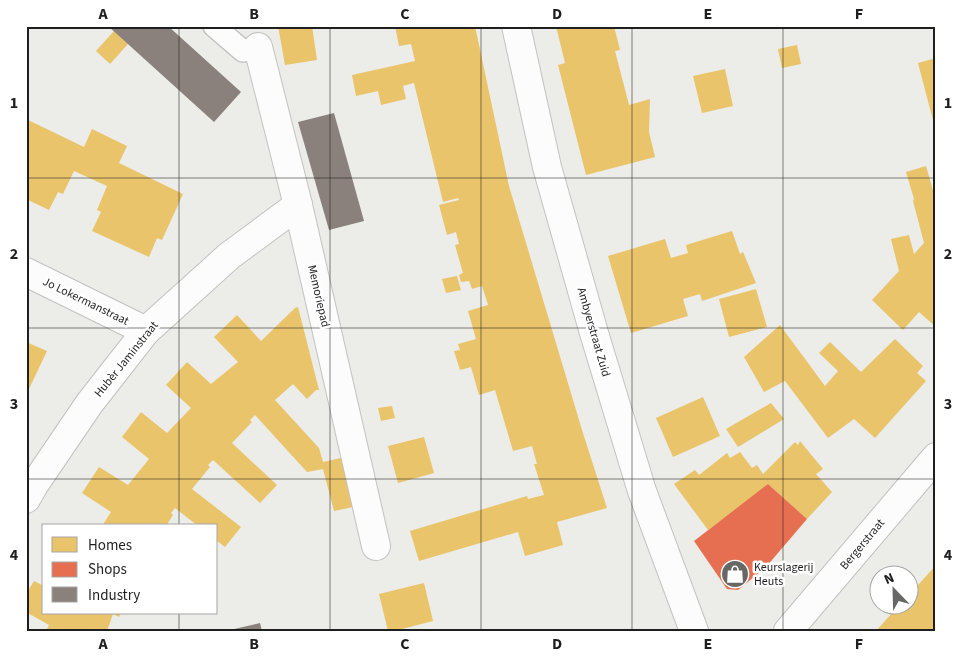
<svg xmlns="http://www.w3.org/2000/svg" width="962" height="657" viewBox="0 0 962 657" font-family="'Source Sans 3',sans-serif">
<rect width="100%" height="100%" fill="#ecece8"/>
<g fill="#e9c46a">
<polygon points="278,26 312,26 317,60 285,65"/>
<polygon points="395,26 475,26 509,186 582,430 607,508 557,522 563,545 525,556 518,532 419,561 410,531 527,496 528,499 544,495 534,464 537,464 532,446 513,451 495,390 479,395 471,367 460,370 454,351 460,350 458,344 476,339 468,311 488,305 482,286 472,289 469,281 461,282 459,275 463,273 455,245 459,244 456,232 447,235 439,205 459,200 458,198 443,202 414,83 403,86 406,99 381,105 378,91 356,96 352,75 415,61 411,44 399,46"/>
<polygon points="556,26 614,26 620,50 615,51 629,105 650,99 649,132 655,157 586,175 558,65 565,63"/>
<polygon points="114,31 128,44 110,64 96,51"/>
<polygon points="797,45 801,64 782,68 778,49"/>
<polygon points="936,58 936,128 935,128 918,63"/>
<polygon points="725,69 733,106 702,113 693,76"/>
<polygon points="26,119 84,147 92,129 127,146 119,163 183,194 162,240 157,238 149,257 92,231 101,212 97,210 107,186 74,171 63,194 58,192 49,210 26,199"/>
<polygon points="926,166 936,201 936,327 919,312 903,330 872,300 899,271 891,239 909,235 914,254 924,243 913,201 914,199 906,172"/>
<polygon points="732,231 740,254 743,252 756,283 702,301 700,294 683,299 688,316 631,333 608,256 665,239 671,258 688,253 686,245"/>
<polygon points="457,276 461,290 446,293 442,279"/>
<polygon points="756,289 767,327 729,337 719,299"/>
<polygon points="298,307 319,390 316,390 307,399 293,384 275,400 319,448 323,462 341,458 353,507 334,511 323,469 307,472 255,415 250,420 252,422 232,443 277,485 260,503 213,460 208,465 210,467 192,489 241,527 225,547 216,540 216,526 198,526 175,508 171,513 173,515 166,526 102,526 111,512 82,493 99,467 128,485 149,459 122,437 141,412 167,433 191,408 166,385 187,362 211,384 238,362 214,337 237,315 261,341 295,308"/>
<polygon points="780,325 825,386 838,371 819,353 830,342 861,372 895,339 923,366 917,373 926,381 875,438 854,419 828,438 785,381 764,392 744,357"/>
<polygon points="26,342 47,351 28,391 26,390"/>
<polygon points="703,397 720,436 673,457 656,418"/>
<polygon points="771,403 784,419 738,447 726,429"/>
<polygon points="392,406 395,418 381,421 378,408"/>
<polygon points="424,437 434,473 398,483 388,446"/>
<polygon points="800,441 823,469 816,474 832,492 807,519 768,484 757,494 708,530 674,484 695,470 699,475 727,453 730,458 740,452 752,468 757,465 763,474 795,442 798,445"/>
<polygon points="936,565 936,631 876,631 900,604 910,604 910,594"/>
<polygon points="34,581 44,586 44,613 121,613 119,617 113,614 107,631 46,631 49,625 26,612 26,594"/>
<polygon points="424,583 433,621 394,631 388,631 379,594"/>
</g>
<polygon fill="#e76f51" points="768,484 807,519 766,567 738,590 727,589 694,541"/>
<g fill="#8a817c">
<polygon points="108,26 168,26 241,92 214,122"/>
<polygon points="334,113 364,221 329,230 298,122"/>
<polygon points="260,623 262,631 231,631 230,630"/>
</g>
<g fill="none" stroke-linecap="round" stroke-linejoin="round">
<g stroke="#c2c2c0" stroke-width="24">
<polyline id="service" points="214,26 243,51 258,47"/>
</g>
<g stroke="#c2c2c0" stroke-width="30">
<g id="minor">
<polyline points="516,26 547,167 594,333 642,491 694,631"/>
<polyline points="258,47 298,205 376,546"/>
<polyline points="26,272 146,331"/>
<polyline points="26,499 34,485 89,404 146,331 229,256 298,205"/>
</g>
</g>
<g stroke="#c2c2c0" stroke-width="30">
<polyline id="tertiary" points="788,631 936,457"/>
</g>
<use href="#service" stroke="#fcfcfc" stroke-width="21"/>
<use href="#minor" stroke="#fcfcfc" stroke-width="28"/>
<use href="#tertiary" stroke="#fcfcfc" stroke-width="28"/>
</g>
<path fill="none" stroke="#1f1f1f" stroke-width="1" stroke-opacity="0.55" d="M179 26V526M330 26V631M481 26V631M632 26V631M783 26V631M26 178H936M26 328H936M26 479H936M179 613V631"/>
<defs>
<g id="shop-disc" transform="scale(1.4375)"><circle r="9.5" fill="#676765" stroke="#fff"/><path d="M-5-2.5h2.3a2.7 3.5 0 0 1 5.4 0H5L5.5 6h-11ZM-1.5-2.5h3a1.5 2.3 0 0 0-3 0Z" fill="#fff"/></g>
</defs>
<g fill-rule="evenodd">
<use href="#shop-disc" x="735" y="574"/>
</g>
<g text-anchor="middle" stroke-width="5" stroke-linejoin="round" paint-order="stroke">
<g font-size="12" fill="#1f1f1f" stroke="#fff">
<text transform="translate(319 296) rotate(77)" y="4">Memoriepad</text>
<text transform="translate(86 301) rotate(26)" y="4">Jo Lokermanstraat</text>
<text transform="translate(594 332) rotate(74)" y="4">Ambyerstraat Zuid</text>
<text transform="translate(126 359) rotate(-51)" y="4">Hubèr Jaminstraat</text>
<text transform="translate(862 544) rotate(-50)" y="4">Bergerstraat</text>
</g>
<g font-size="12" fill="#1f1f1f" stroke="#fff" text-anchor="start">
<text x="754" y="571">Keurslagerij<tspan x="754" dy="14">Heuts</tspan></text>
</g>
</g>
<rect width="962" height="657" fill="none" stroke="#ffffff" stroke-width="55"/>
<rect x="42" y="524" width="175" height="90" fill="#ffffff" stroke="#a5a5a5"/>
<rect x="52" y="537" width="25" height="15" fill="#e9c46a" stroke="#a5a5a5"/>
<text x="88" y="550" font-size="15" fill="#1f1f1f">Homes</text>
<rect x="52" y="562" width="25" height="15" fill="#e76f51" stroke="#a5a5a5"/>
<text x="88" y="574" font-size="15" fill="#1f1f1f">Shops</text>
<rect x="52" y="587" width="25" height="15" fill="#8a817c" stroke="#a5a5a5"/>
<text x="88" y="600" font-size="15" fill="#1f1f1f">Industry</text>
<g transform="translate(894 590) rotate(337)"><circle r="24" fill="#ffffff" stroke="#a5a5a5"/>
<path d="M0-4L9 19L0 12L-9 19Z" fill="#676765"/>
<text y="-8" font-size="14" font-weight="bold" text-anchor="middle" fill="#1f1f1f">N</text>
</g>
<rect x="28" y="28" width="906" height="602" fill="none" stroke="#1f1f1f" stroke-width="2"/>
<g font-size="16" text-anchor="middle" font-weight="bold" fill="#1f1f1f">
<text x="103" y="19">A</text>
<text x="254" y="19">B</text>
<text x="405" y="19">C</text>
<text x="557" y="19">D</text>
<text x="708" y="19">E</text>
<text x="859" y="19">F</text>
<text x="14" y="108">1</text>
<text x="948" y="108">1</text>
<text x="14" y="259">2</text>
<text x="948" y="259">2</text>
<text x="14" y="409">3</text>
<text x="948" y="409">3</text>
<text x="14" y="560">4</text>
<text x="948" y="560">4</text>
<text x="103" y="649">A</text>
<text x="254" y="649">B</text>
<text x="405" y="649">C</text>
<text x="557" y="649">D</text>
<text x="708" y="649">E</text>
<text x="859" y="649">F</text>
</g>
</svg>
